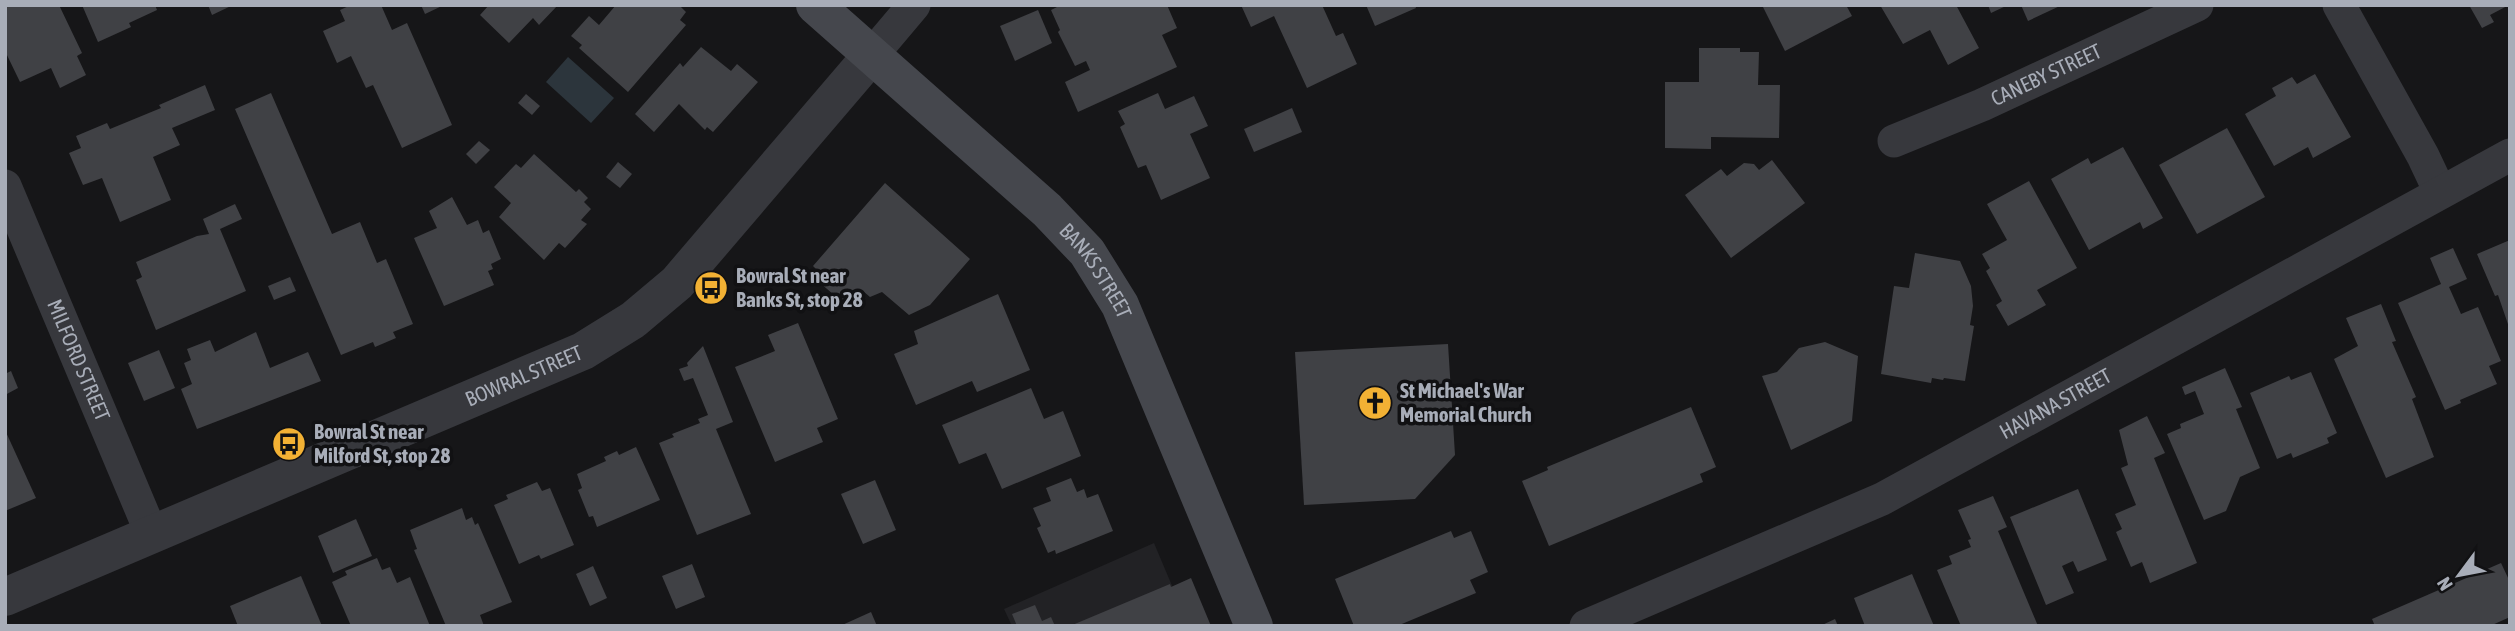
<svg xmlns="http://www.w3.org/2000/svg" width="2515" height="631" viewBox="0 0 2515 631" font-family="'Asap Condensed',sans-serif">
<rect width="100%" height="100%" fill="#161618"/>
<polygon fill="#222225" points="1154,543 1189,626 1012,626 1004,609"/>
<polygon fill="#2c353c" points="568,57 614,98 591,123 546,82"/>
<g fill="#404145">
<polygon points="5,5 59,5 82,53 77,56 86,75 60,88 51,68 20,82 5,51"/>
<polygon points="82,5 155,5 157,10 129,23 131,27 98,42"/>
<polygon points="208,5 233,5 212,15"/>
<polygon points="351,5 381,5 392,30 407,23 452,125 402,148 373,85 366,88 351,56 337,63 323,31 345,21 340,10"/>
<polygon points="421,5 444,5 425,14"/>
<polygon points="489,5 558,5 539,25 533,18 509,43 480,15"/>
<polygon points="616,5 679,5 686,12 680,20 686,25 628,92 579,48 582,45 571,36 589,16 599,25"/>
<polygon points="1061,5 1167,5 1177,28 1162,35 1177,67 1078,112 1065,82 1090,70 1086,61 1075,66 1058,32 1060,30 1051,10"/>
<polygon points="1241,5 1322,5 1336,36 1343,33 1357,64 1307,88 1274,16 1251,27"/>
<polygon points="1366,5 1415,5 1416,8 1375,26"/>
<polygon points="1762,5 1846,5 1852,16 1785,51"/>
<polygon points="1880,5 1956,5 1979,48 1948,65 1930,30 1903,44"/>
<polygon points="1988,5 2008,5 1991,13"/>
<polygon points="2021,5 2062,5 2028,21"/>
<polygon points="2469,5 2509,5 2490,15 2494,22 2482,28"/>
<polygon points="1038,10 1052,43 1015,61 1000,26"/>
<polygon points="701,47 731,71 737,64 758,82 713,132 707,127 705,130 679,104 654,132 635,114 680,63 683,67"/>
<polygon points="1699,48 1740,48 1740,52 1759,52 1758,85 1780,85 1779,138 1711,137 1711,149 1665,148 1665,82 1699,82"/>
<polygon points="2315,74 2351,137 2313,158 2308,147 2274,166 2245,114 2276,96 2272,88 2292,77 2297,84"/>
<polygon points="205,85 215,110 172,128 180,145 153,157 171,200 120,222 102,178 83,185 69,153 81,148 76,136 107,123 110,129 161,108 159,105"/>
<polygon points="271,93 332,234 360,222 377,263 386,259 413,324 393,332 396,338 375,347 373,342 341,355 235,109"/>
<polygon points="1158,93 1165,109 1194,96 1208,126 1190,134 1210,178 1161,200 1146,165 1138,168 1120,127 1125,124 1118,111"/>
<polygon points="526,94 540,106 532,115 518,103"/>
<polygon points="1292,108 1302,132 1254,152 1244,129"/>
<polygon points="2227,128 2265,197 2197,234 2159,165"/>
<polygon points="479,141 490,150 476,164 466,154"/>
<polygon points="2123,147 2163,218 2143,229 2140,222 2089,250 2051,179 2088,158 2091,164"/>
<polygon points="534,154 576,192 579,189 588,198 584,202 591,209 581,220 587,224 565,248 559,243 544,260 499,217 511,203 494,187 516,164 521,168"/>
<polygon points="1772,160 1805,203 1731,258 1685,195 1721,169 1727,176 1744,163 1754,164 1759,170"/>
<polygon points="618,162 632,174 620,188 606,177"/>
<polygon points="2029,181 2077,268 2037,290 2046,305 2008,326 1996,305 2002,301 1986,271 1990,268 1982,254 2007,240 1987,204"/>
<polygon points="885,183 970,259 930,305 909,315 882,292 870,297 863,291 848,307 812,276 817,270 813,266"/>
<polygon points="452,197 467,225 478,220 483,233 489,230 501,259 491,264 493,269 488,271 494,285 444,306 414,238 437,228 429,211"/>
<polygon points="235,204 242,219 220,229 246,291 156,330 136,280 142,277 136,262 197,236 209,234 203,219"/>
<polygon points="2510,240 2510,330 2498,295 2495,296 2477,254"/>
<polygon points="2453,248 2467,279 2449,287 2461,314 2478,307 2501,361 2489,366 2497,384 2460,400 2461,403 2445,410 2398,303 2441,284 2430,258"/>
<polygon points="1915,253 1960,261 1971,286 1973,306 1970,325 1974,326 1965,381 1944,378 1943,380 1932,378 1931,383 1881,374 1894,286 1909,288"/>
<polygon points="290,277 296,291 274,300 268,286"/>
<polygon points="998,294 1030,370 977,392 972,381 916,405 894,354 918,344 914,331"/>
<polygon points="2381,304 2396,341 2392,342 2416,397 2412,399 2434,457 2386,478 2334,359 2358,346 2346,318"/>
<polygon points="798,323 838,419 817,428 823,442 775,462 735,367 775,351 768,335"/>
<polygon points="256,332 270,368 308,352 321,381 197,429 181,389 192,384 184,363 191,360 187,349 210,340 215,352"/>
<polygon points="1825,342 1858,356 1852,421 1791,450 1762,376 1777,372 1799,348"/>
<polygon points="1448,344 1455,455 1415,499 1304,505 1295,352"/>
<polygon points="703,346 733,422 716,429 751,514 697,535 659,443 674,437 672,434 700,423 698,419 708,415 693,378 684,381 679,369 688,366 687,363"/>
<polygon points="159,350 175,388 144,401 128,363"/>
<polygon points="2225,368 2242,407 2236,409 2260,468 2240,477 2226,511 2204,520 2167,434 2181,428 2180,424 2204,414 2195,391 2185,395 2182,387"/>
<polygon points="11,371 18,388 5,395 5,374"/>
<polygon points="2311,372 2337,433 2327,438 2329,443 2293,458 2291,453 2277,459 2250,393 2289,376 2291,380"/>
<polygon points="1031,388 1044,419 1063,411 1081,456 1002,489 986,453 959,464 942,425"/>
<polygon points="1691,407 1716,467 1700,474 1703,482 1549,546 1522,481 1548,470 1547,467"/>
<polygon points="2147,416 2165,453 2154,458 2197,563 2150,583 2142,562 2131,567 2116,532 2122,529 2115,514 2136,505 2121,468 2128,465 2119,430"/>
<polygon points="5,430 36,498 5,511"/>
<polygon points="636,447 660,500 597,527 593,516 589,517 578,490 582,488 577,474 606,461 604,457 617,451 619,455"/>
<polygon points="1071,478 1077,492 1084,489 1087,498 1098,494 1113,531 1056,554 1055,550 1048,553 1037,528 1041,526 1033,508 1051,501 1046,488"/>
<polygon points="875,480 896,530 863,544 841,494"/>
<polygon points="537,482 542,491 550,488 574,545 541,559 539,555 519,564 494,505 508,499 506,495"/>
<polygon points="2078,489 2107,560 2078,572 2073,561 2062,566 2074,593 2046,605 2010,517"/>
<polygon points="1993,496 2007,527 1998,531 2038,626 1961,626 1937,570 1952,564 1949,556 1971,547 1968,540 1971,539 1958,510"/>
<polygon points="462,508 466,520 472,517 475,525 478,523 512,602 480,615 484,626 446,626 414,550 417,549 410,530"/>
<polygon points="356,519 372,556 333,573 318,536"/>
<polygon points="1451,531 1454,538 1471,531 1488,572 1470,580 1476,593 1397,626 1354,626 1335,579"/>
<polygon points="377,558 382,570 390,567 397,583 410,577 430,626 351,626 332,582 347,575 345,571"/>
<polygon points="2501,563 2510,582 2510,617 2490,626 2375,626 2372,619"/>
<polygon points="692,564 705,597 676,609 662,576"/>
<polygon points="593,566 607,598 590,606 576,574"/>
<polygon points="1912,574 1934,626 1865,626 1854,598"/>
<polygon points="301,576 322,626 238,626 230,606"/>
<polygon points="1191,578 1211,626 1070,626 1170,584 1171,587"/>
<polygon points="1035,605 1042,621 1051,617 1055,626 1017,626 1012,614"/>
<polygon points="871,612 877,626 840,626"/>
<polygon points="1835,619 1838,626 1820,626"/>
</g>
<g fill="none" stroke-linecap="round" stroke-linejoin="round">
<g stroke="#37383d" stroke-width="33">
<polyline points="2339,5 2423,156 2440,192"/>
<polyline points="871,56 914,5"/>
<path id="s1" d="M1894 141 1982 105 2197 5"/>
<path id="s2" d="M5 186 152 535"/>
<path id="s3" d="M1586 626 1882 499 2510 155"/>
</g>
<path stroke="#37383d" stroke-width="38" id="s4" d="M5 597 583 351 633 320 677 283 871 56"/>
<path stroke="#45474d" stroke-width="38" id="s5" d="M815 5 1047 210 1087 252 1120 305 1254 626"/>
</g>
<defs>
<g id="bus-disc" transform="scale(1.75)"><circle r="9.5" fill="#f2b134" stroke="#111113"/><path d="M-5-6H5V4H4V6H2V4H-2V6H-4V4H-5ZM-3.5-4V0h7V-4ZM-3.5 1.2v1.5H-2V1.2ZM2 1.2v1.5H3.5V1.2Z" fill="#111"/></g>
<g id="church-disc" transform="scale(1.75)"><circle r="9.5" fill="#f2b134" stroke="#111113"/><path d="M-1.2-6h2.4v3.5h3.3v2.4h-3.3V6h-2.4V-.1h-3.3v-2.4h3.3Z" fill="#111"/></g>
</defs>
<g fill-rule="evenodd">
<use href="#bus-disc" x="711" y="288"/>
<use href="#church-disc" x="1375" y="403"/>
<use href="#bus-disc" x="289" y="444"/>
</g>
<g text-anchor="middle" stroke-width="7" stroke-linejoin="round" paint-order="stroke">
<g font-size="21" fill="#a8adb8" stroke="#111113">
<text dy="7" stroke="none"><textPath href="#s1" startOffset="166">CANEBY STREET</textPath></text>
<text dy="7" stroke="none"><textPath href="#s5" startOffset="388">BANKS STREET</textPath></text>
<text dy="7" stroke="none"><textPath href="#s2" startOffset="189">MILFORD STREET</textPath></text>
<text dy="7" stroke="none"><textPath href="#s4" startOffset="564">BOWRAL STREET</textPath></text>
<text dy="7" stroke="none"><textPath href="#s3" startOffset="520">HAVANA STREET</textPath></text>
</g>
<g font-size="21" font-weight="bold" fill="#a8adb8" stroke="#111113" text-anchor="start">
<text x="736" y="283">Bowral St near<tspan x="736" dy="24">Banks St, stop 28</tspan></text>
<text x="1400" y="398">St Michael's War<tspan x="1400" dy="24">Memorial Church</tspan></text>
<text x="314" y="439">Bowral St near<tspan x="314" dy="24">Milford St, stop 28</tspan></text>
</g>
</g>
<rect width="2515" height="631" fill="none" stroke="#a8adb8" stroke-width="14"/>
<g transform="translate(2459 575) rotate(238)" stroke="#111113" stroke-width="5" paint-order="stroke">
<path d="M0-5L12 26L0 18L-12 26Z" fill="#a8adb8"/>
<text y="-10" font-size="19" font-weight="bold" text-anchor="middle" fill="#a8adb8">N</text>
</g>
</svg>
